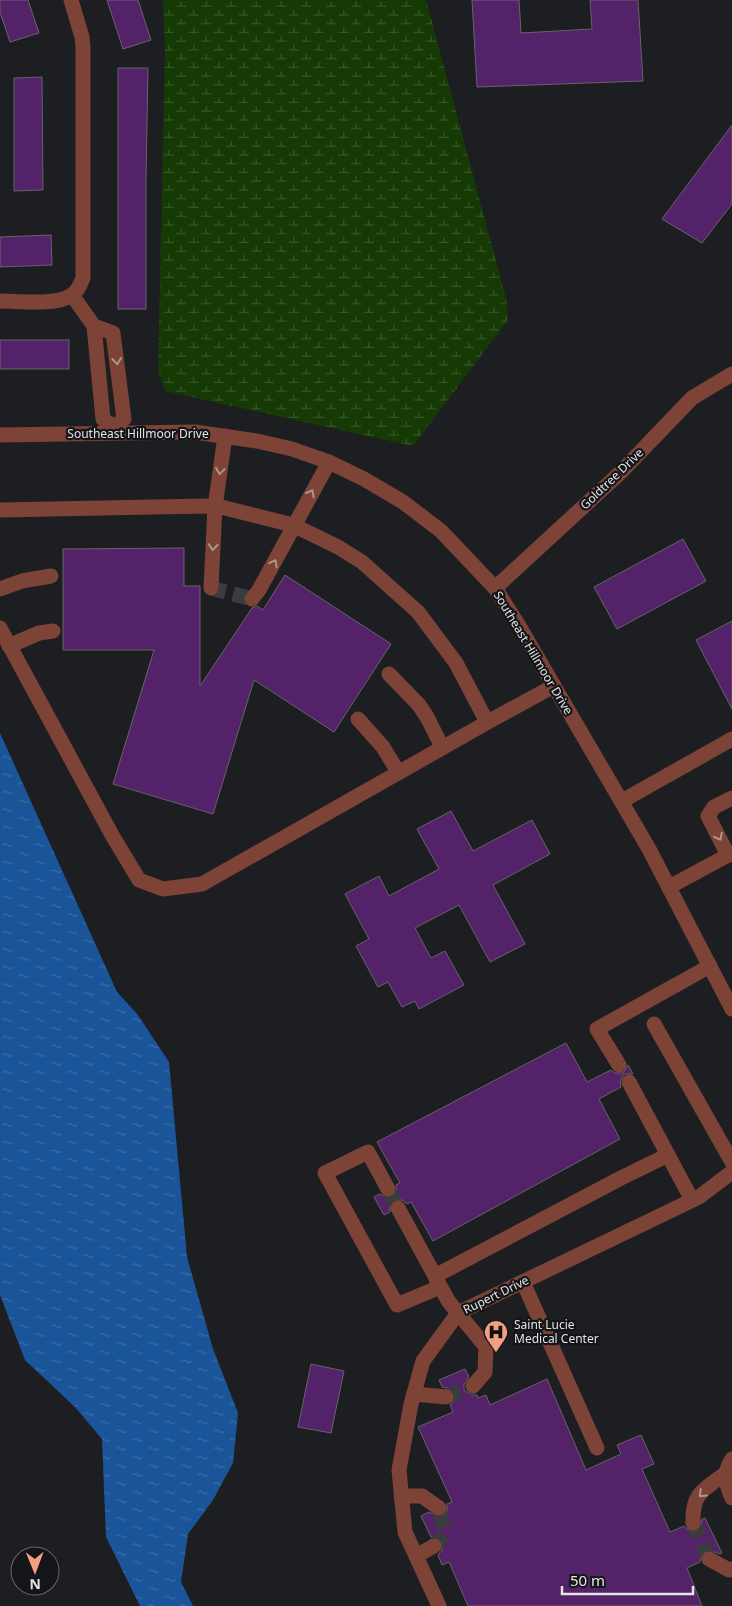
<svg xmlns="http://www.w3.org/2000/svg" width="732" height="1606" viewBox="0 0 732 1606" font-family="'Noto Sans',sans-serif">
<defs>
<pattern id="wetland-marsh" width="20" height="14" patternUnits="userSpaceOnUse" patternTransform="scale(1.25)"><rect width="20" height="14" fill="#163a04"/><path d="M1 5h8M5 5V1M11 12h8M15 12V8" fill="none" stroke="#385629"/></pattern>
<pattern id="water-ripples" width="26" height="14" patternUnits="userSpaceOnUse" patternTransform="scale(1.25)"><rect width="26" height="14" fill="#1b5599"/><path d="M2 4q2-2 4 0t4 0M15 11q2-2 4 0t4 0" fill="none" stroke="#3c6da7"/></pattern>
</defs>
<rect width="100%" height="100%" fill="#1d1e22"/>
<polygon fill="url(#wetland-marsh)" points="163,0 426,0 506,298 508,320 413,446 165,391 158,370 165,52"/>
<polygon fill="url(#water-ripples)" points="0,733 117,992 138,1015 169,1062 187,1257 213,1349 238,1413 233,1463 213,1500 188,1534 181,1582 193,1606 140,1606 106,1537 102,1439 75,1407 25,1360 0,1295"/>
<g fill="#532269" stroke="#666467">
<polygon points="0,0 28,0 39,33 10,42 0,12"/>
<polygon points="107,0 138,0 151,40 123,49"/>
<polygon points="472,0 519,0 521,33 592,29 590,0 638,0 643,81 477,87"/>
<polygon points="118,68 148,68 146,179 146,309 118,309"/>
<polygon points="42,77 43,190 14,191 14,78"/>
<polygon points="732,125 732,204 702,243 662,219"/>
<polygon points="51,235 52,265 0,267 0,237"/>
<rect x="0" y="340" width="69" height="29"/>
<polygon points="683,539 706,581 617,629 594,587"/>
<polygon points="184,548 184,586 200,586 200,686 252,608 257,606 263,610 285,575 391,644 334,732 254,680 213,814 113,784 154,650 63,650 63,549"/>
<polygon points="732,621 732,709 696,640"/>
<polygon points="451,811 473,851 532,820 550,854 493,885 525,944 490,962 459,905 415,928 431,958 445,951 464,985 419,1009 415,1001 402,1007 388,982 378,987 356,946 369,939 345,894 379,876 389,896 439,869 417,829"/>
<polygon points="566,1043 587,1082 611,1070 615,1073 623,1073 628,1065 633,1074 624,1074 620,1081 621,1087 599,1099 620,1139 433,1241 411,1202 407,1204 402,1200 394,1200 390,1204 390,1212 384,1215 374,1197 380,1194 387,1198 393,1197 397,1190 396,1185 400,1183 377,1142"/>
<polygon points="311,1364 344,1371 331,1433 298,1427"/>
<polygon points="465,1369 469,1377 464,1384 464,1390 471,1395 477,1395 478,1398 486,1395 490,1405 547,1379 586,1470 621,1454 617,1445 641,1435 654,1464 642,1469 670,1532 684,1526 689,1531 697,1531 701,1527 702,1519 705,1518 722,1553 720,1554 709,1550 705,1551 701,1555 700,1562 687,1568 702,1606 468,1606 449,1562 442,1565 438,1555 442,1550 442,1542 438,1538 431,1537 421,1516 429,1512 438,1517 442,1517 447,1513 447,1504 452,1502 418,1427 453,1412 450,1405 454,1402 455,1394 451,1389 442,1387 439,1380"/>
</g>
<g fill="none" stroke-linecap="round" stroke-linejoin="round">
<g stroke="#3b3c3f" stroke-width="15" stroke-dasharray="15 8" stroke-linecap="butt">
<polyline points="211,588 252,599"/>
<polyline points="388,1189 398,1208"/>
<polyline points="446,1397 473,1386"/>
<polyline points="693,1523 709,1559"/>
<polyline points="434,1546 445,1534 439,1508"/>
</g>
<g stroke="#7d4337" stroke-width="15">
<polyline points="72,295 94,326 103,419 114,427"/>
<path d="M0 301C19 301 56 306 72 295 78 291 80 285 83 278V47L82 37 71 0"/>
<polyline points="94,326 113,333 124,419 114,427"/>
<polyline points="0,435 195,432 257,441 292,449 329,462 364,479 403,502 441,531 495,588 519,626 649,849 732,1009"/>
<polyline points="0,510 205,506 221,507 293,525 338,547 362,562 418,612 456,663 487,722"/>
<polyline points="211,588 215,507 225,436"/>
<polyline points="495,588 621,472 692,398 732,374"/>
<polyline points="0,589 22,581 51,576"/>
<polyline points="252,599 259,590 329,462"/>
<polyline points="0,628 112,835 139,880 163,889 202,884 495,718 554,686"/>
<polyline points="9,646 39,633 53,631"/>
<polyline points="389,674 419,705 427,717 442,747"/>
<polyline points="358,719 383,747 398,772"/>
<polyline points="622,801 732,739"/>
<polyline points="728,855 708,816 714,807 732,798"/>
<polyline points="669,887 732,853"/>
<polyline points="654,1024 732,1162"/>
<polyline points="619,1065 597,1029 710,966"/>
<polyline points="629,1082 692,1200"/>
<polyline points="388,1189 368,1152 325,1173 397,1305 440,1287"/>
<polyline points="398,1208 435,1276 621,1178 668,1155"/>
<polyline points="436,1279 449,1302 486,1347 485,1372 473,1386"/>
<polyline points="523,1282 597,1448"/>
<polyline points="414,1394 446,1397"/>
<path d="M732 1459C723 1472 726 1485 732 1498"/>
<polyline points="401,1496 422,1496 439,1508"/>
<path d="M693 1523C692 1492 704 1490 726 1473"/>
<polyline points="416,1556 434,1546"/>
<polyline points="709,1559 729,1570 732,1569"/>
<polyline points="439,1606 405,1532 399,1470 411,1404 423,1361 458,1313 699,1197 732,1172"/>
</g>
</g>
<defs><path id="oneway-chevron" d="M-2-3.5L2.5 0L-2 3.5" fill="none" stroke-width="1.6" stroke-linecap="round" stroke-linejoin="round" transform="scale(1.25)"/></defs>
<g stroke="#b0948e">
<use href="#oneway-chevron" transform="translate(117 361) rotate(83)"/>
<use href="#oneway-chevron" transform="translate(220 471) rotate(98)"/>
<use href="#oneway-chevron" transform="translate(311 493) rotate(-61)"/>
<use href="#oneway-chevron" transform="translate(213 547) rotate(94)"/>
<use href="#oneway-chevron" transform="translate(274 563) rotate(-62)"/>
<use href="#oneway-chevron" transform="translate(719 837) rotate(63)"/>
<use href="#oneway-chevron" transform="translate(702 1494) rotate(136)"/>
</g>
<defs>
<g id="hospital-pin" transform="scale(1.25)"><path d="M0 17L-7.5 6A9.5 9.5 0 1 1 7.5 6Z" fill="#f2a080" stroke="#141518"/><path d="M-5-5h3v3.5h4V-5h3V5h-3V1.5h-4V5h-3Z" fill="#111"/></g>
</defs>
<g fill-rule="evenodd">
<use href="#hospital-pin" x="496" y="1332"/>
</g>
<g text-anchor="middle" stroke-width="4.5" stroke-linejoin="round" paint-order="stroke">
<g font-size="12" fill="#e3e4e6" stroke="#141518">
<text x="138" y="438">Southeast Hillmoor Drive</text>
<text transform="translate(612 479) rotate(-44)" y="4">Goldtree Drive</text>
<text transform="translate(533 653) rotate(59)" y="4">Southeast Hillmoor Drive</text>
<text transform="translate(496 1295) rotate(-26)" y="4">Rupert Drive</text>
</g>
<g font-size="12" fill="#e3e4e6" stroke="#141518" text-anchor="start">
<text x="514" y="1329">Saint Lucie<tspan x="514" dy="14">Medical Center</tspan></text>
</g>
</g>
<g transform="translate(35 1571) rotate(179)"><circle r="24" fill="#141518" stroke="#67686a"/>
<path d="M0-4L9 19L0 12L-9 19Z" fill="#f2a080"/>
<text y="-8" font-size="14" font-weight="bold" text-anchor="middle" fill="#e3e4e6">N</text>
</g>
<path d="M562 1586v8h131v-8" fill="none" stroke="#e3e4e6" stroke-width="2.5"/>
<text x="570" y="1586" font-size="15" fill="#e3e4e6" stroke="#141518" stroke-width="4" paint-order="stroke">50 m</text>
</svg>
